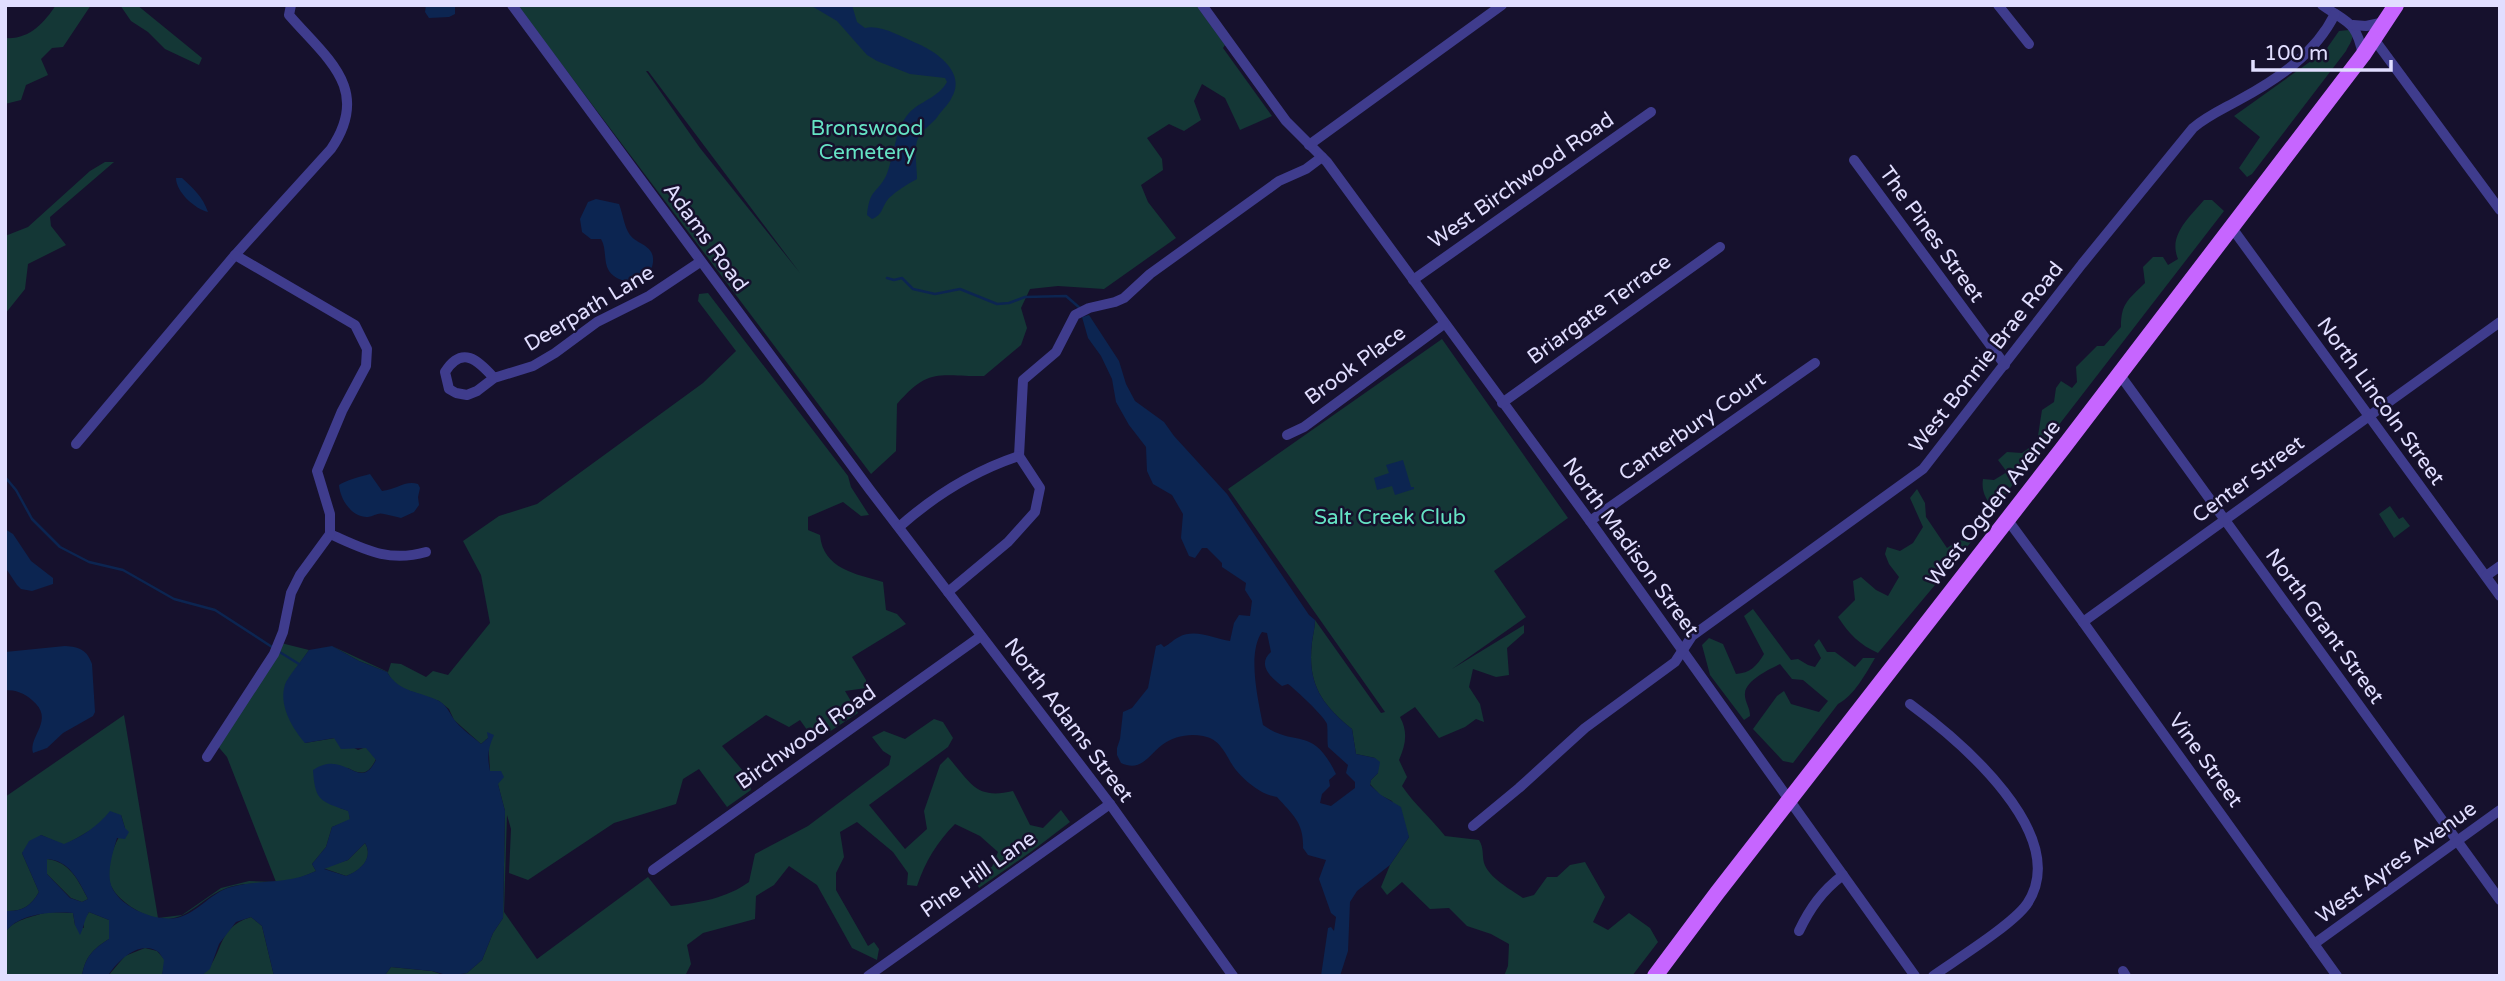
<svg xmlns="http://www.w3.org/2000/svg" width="2505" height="981" viewBox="0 0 2505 981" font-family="'Varela Round',sans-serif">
<rect width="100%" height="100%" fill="#16112d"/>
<g fill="#143736" fill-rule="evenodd">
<path d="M56 5H91L63 47 52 48 41 59 48 75 26 85 21 100 5 104V38C29 40 44 23 56 5Z"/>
<polygon points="120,5 137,5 202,58 199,65 165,49 148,32 131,21"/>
<path d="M517 5H1196L1225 45 1223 48 1272 116 1240 130 1225 98 1202 84 1194 101 1201 120 1184 131 1169 124 1147 138 1162 159 1163 170 1141 185 1148 202 1176 238 1104 289 1058 286 1030 289 1021 308 1027 328 1021 345 984 376C939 377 930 366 897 404L896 451 871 474ZM646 71H648L800 273 700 148Z"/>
<path d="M2349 30C2356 37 2350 43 2346 51L2252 174 2247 177 2239 168 2260 137 2234 116 2325 51 2339 31Z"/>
<polygon points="105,162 114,162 50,217 51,226 66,245 28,264 25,289 5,314 5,236 28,227 90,171"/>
<path d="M2204 200H2212L2224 211 1994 509C1986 500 1981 491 1983 479L1994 480 2007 472 1998 460 2007 452 2022 453 2037 442 2042 410 2054 402 2056 388 2061 381 2072 388 2077 382 2076 367 2097 346H2104L2121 327C2121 303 2128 300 2145 283L2143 267 2153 257H2163L2168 265 2178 259C2168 235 2189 218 2204 200Z"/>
<path d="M708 293 848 476 851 487 869 515 861 516 843 502 808 517V530L820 535C823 569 856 574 883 582L886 610 897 614 906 624 852 657 866 680V688L845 691 858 713 826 734H810L800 720 789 727 766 715 722 746 749 778 751 790 727 807 699 769 683 779 676 804 614 823 528 880 509 873 511 829 507 815 504 912 537 959 648 877 671 906C699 903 727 898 749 882L755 854 808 826 889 765 891 756 883 751 872 737 884 731 905 739 934 719 943 722 953 738 948 747 869 805 905 849 927 829 924 811 940 765 948 757C971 783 976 800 1013 791L1030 825 1043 828 1061 810 1070 822 1032 851 979 888 970 870 992 867 998 852 980 836 955 824C937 842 925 862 917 886L907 885 908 873 893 852 857 822 840 832 844 857 836 873V890L868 946 874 942 879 949 877 960 852 948 817 885 789 866 774 885 756 896 755 919 703 933 687 945 691 964 685 976H450L467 973 482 960 493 933 503 918 505 811 495 773 490 771 488 738 481 744 454 720 449 709 439 701 401 688 392 680 387 672 359 661 332 646 309 650 286 683 305 743 335 738 358 750 366 747 376 759C369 774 362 776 348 768L340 808 349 811 350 820 332 827 326 847 312 864 316 871C303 877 289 882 275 883 257 884 239 882 222 890 201 899 186 922 160 919 144 917 115 900 110 883 105 867 115 840 125 828L121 815C100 823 84 835 64 845L41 835 22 853 39 892C31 906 22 912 5 911V797L124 715 158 918 182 915 221 888 249 881 276 882 227 757 216 744 281 643 309 650 332 646 388 672 391 663 401 664 426 677 433 671 448 675 490 623 481 575 463 541 499 516 537 504 703 383 736 351 698 301 699 294Z"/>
<path d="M1442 339 1568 518 1494 571 1526 617 1452 669 1524 625V633L1507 648 1509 675 1496 677 1473 669 1469 687 1480 704 1484 722 1476 719 1465 727 1439 738 1415 707 1400 717C1408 732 1406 744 1399 760L1407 777 1402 786C1414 804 1431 818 1445 836L1479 840C1484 848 1482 855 1484 863 1489 878 1510 889 1523 898L1534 895 1547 877H1557L1570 865 1585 862 1605 897 1593 922 1608 930 1629 913 1650 928 1658 942 1632 976H1504L1508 966 1509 944 1491 934 1467 926 1449 908 1430 909 1402 882 1387 895 1381 887 1390 865 1409 837 1392 801 1380 795 1370 784 1371 780 1378 773 1375 758 1356 754 1352 729C1321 704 1307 683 1312 642 1313 634 1315 627 1315 620L1381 713 1385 712 1228 489Z"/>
<path d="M1917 489 1925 503 1926 517 1947 548 1959 540 1971 542 1878 653C1860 645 1849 634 1838 617L1855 600 1853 581 1861 577 1876 590 1888 596 1899 577 1889 564 1885 554 1887 547 1900 551 1913 543 1923 527 1910 498Z"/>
<polygon points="2390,506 2399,519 2403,517 2410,526 2394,538 2379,514"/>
<path d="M1753 609 1791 660 1798 659 1808 665 1815 667 1821 658 1814 645 1819 639 1827 652H1835L1855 667 1863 658H1875C1866 673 1854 696 1838 704L1793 763 1783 761 1753 729 1777 696 1784 691 1791 704 1819 712 1828 701 1803 680 1792 679 1780 664C1770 669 1746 680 1745 693 1744 701 1750 707 1750 716L1744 720 1710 675 1702 645 1709 638 1723 644 1736 674C1750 673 1757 666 1764 654L1744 616Z"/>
<path d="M365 843C374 858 361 871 346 876L323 868 348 860Z"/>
<path d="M47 859C70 862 78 880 88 899L82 902 71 898 47 874Z"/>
<path d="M47 912 73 913 75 925 84 928 83 921 89 912 109 920V939C93 949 85 957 82 976H5V933C13 919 33 917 47 912Z"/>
<path d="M251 917 262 926 274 976H201C225 957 214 928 251 917Z"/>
<polygon points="145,948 157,951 165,960 162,976 108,976 125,956"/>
<polygon points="391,967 432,971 446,976 365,976 385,975"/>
</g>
<g fill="#0c2551" fill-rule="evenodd">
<polygon points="426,5 455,5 455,14 449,17 429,18 425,12"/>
<path d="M810 5H852L857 22 865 28C880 24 902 37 916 43 936 51 968 73 951 99 948 105 942 110 938 116 932 125 921 129 917 141 914 151 917 167 917 179 907 184 898 190 889 198 882 206 883 215 872 219L867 215C870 188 876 195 886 176 894 158 895 128 909 113 920 101 938 98 947 82L945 78 910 74 877 61 867 55 837 21Z"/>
<path d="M176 178H182C193 188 203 197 208 212 195 209 176 192 176 178Z"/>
<path d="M596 199 619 204C623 214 624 227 630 235 637 244 652 245 653 258 655 282 622 289 609 271 603 261 607 249 601 239H591L582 232 580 219 588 202Z"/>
<path d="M1089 315 1119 361 1126 384 1135 401 1164 422 1174 436 1227 494 1309 615 1315 620C1315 628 1313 634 1312 642 1307 683 1321 704 1352 729L1356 754 1375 758 1380 762 1378 773 1371 780 1370 785 1381 795 1401 807 1409 837 1390 865 1357 891 1350 902 1348 951 1340 976H1321L1328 928 1331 927 1334 931 1336 917 1331 913 1319 879 1326 860 1308 855 1303 848C1304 823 1293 815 1277 797 1261 795 1242 779 1233 766 1225 753 1220 739 1203 736 1190 733 1173 736 1162 745 1148 756 1141 772 1121 763L1117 755V748L1120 739 1123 712 1132 708 1148 688 1156 646 1161 644 1164 647C1170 644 1174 639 1179 637 1195 628 1215 639 1230 641L1234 623 1239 615 1250 616 1252 601 1245 590 1246 583 1222 567V563L1207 548H1202L1195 558 1189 556 1181 538 1183 514 1172 495 1153 484 1147 471 1146 447 1129 425 1116 402 1112 379 1101 356 1088 338 1082 317ZM1262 632 1267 633 1271 652C1257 664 1270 677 1282 686L1288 684C1296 690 1324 716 1327 724 1328 731 1327 740 1328 747L1348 765 1346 773 1355 782V788L1331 806 1320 803 1322 794 1330 786 1329 780 1336 774C1312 724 1296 749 1263 725 1258 700 1247 653 1262 632Z"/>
<polygon points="1403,460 1411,487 1414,487 1414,489 1395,495 1392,486 1377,490 1374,478 1389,473 1386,465"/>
<path d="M370 474 382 491C396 490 405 480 418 484L420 488 418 497 419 505 414 512 401 518C396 517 390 515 384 514 378 512 374 516 368 517 352 518 340 499 339 485 344 481 362 476 370 474Z"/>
<polygon points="5,529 13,534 31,561 53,578 53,584 32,591 21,589 17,585 5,567"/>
<path d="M65 646C80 647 87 650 92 664L95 712 93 716 63 733 47 748 33 753C28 736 56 720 32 700 24 693 16 690 5 690V652Z"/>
<path d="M332 646 359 661 387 672C399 693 420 691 439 701 448 706 450 715 456 722 463 730 473 737 481 744L488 738 487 732 494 735C488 748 487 757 490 771H501L504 777 498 784 505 811 503 918 493 933 482 960 467 973 450 976 432 971 391 967 385 975 274 976 262 926 251 917 236 922 219 944 210 969 201 976H162L164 960C162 957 160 953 157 951 139 940 116 962 108 976H82C85 957 93 949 109 939V920L89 912C84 920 84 927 80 935L75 925 73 913C53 911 17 913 5 933V911C22 912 31 906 39 892L22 853 29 841 41 835 64 844C83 836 97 827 110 811L121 815 125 828 129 832 125 839 117 838C113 852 108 867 110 881 114 906 158 924 180 917 199 911 212 892 231 887 260 879 287 885 316 871L312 864 326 847 332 827 350 819 348 811C321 801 315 802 313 770 346 748 359 794 376 760L366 748 341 749 334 738 305 743C292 728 277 703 286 682 291 673 303 659 309 650ZM365 843C374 858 360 871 346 876L324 869 348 860ZM47 859C69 860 79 881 88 899L82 902 70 898 47 874Z"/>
</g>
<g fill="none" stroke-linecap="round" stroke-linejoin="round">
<g stroke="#0c2551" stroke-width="2.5">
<polyline points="887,278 894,280 902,278 913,289 935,294 960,289 997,304 1009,303 1025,297 1066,296 1081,309"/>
<polyline points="5,477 16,490 32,519 60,547 89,562 123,570 174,599 215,610 272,647"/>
<polyline points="278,651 299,664"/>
</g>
<g stroke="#3f3c8d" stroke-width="10">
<polyline points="512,5 870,490 1110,804 1233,976"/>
<polyline points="1202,5 1286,121 1327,162 1590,521 1915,976"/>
<polyline points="1998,5 2029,44"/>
<path d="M2322 5C2349 24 2356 21 2363 55"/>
<polyline points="2353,25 2366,26 2385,22"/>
<polyline points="2374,39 2500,210"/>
<polyline points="1309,145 1502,5"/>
<polyline points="1854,160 2005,365"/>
<polyline points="2232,228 2500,596"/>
<polyline points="1413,280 1651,112"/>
<polyline points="2120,375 2500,900"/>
<path d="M494 378C478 360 462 345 445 372L449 389 456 393 467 395 477 391 494 378 533 366 555 353 597 322 649 296 700 262"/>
<polyline points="1502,403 1720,247"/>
<polyline points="1287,435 1304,427 1444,324"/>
<path d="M76 444 235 255 331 149C372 89 327 59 289 15L291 5"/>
<polyline points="1019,456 1023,380 1056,352 1075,315 1089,308 1115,302 1124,298 1150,274 1279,181 1306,169 1322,157"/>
<polyline points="2007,519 2083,622"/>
<polyline points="1590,521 1815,363"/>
<path d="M899 527C935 495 974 471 1019 456L1040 488 1035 512 1008 542 948 592"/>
<path d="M330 534C364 549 388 563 426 552"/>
<polyline points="2486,576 2500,566"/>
<path d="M1910 704C1959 740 2073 835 2027 904 2012 925 1957 959 1933 976"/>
<polyline points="207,757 274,654 283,632 291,593 300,575 330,534 330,514 317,471 342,411 366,366 367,349 355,325 235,255"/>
<path d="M1473 826 1519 788 1585 728 1675 662 1692 636 1923 469 2082 264 2193 128C2207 116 2223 109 2239 100 2278 79 2315 54 2335 14"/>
<polyline points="653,870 981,636"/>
<path d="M1799 931C1810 908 1822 891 1843 875"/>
<polyline points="2314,944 2500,810"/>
<polyline points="2123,971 2126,976"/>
<polyline points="868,976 1110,804"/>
<polyline points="2337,976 2083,622 2500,322"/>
</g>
<polyline stroke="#c665ff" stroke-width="16" points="1655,976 1717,893 2063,448 2363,55 2396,5"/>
</g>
<g text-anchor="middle" stroke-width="5" stroke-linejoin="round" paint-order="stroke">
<g font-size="21" fill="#65e3c4" stroke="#16112d">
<text x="867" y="135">Bronswood<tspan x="867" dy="24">Cemetery</tspan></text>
<text x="1390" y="524">Salt Creek Club</text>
</g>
<g font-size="21" fill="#e1deff" stroke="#16112d">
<text transform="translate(1521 180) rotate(-35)" y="7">West Birchwood Road</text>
<text transform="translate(1932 234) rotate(54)" y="7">The Pines Street</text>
<text transform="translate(706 237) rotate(54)" y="7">Adams Road</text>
<text transform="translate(589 308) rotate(-31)" y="7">Deerpath Lane</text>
<text transform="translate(1599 309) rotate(-36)" y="7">Briargate Terrace</text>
<text transform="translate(1986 357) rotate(-52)" y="7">West Bonnie Brae Road</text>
<text transform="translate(1355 365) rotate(-36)" y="7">Brook Place</text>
<text transform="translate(2381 401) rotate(54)" y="7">North Lincoln Street</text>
<text transform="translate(1692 426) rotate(-35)" y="7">Canterbury Court</text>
<text transform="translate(2248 479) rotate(-36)" y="7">Center Street</text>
<text transform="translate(1993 503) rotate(-52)" y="7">West Ogden Avenue</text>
<text transform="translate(1631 547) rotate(54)" y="7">North Madison Street</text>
<text transform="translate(2325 626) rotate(54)" y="7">North Grant Street</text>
<text transform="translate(1069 720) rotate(53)" y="7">North Adams Street</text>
<text transform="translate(806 737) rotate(-35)" y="7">Birchwood Road</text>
<text transform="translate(2206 760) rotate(54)" y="7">Vine Street</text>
<text transform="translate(2396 862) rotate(-36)" y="7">West Ayres Avenue</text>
<text transform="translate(978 874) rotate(-35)" y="7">Pine Hill Lane</text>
</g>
</g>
<rect width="2505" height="981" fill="none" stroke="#e1deff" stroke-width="14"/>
<path d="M2253 60v10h138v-10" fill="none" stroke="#e1deff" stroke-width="3.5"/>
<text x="2264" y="60" font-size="21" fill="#e1deff" stroke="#16112d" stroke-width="5" paint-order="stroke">100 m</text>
</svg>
